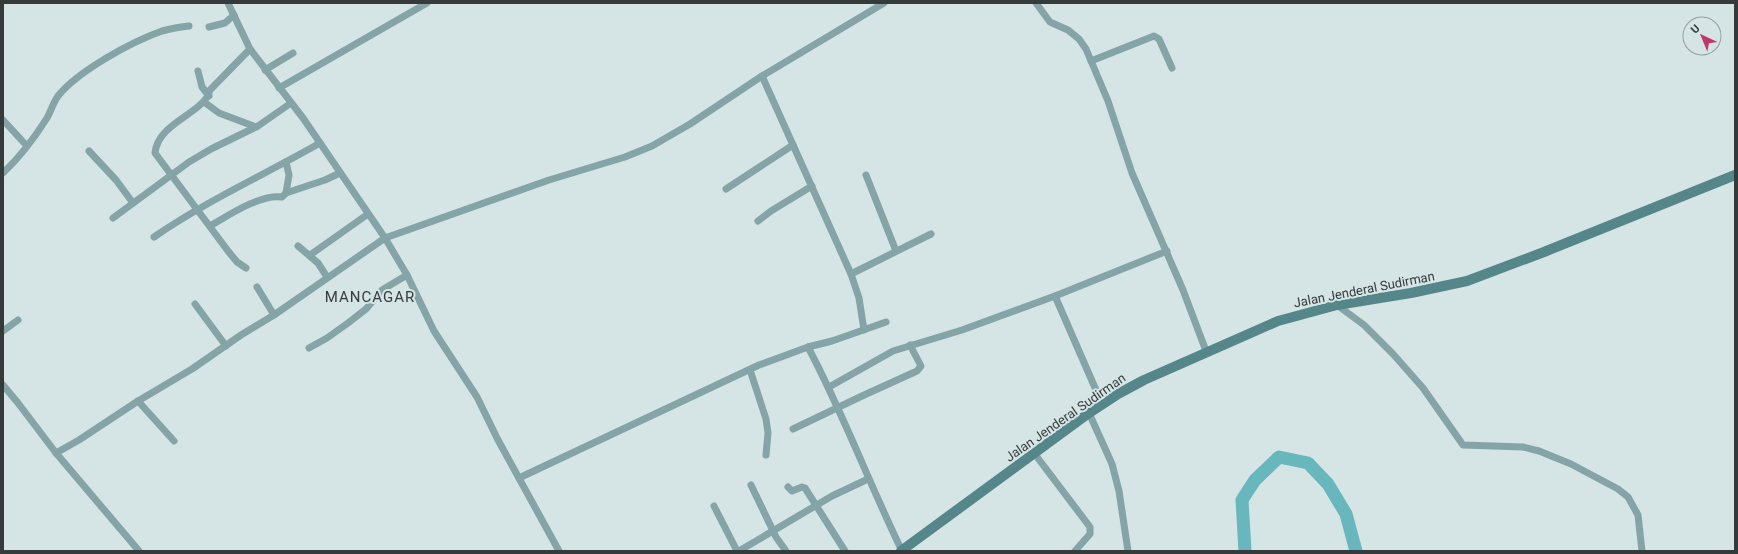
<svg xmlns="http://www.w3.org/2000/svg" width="1738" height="554" viewBox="0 0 1738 554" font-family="Roboto,sans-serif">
<rect width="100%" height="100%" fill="#d5e4e5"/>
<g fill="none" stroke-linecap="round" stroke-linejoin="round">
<polyline stroke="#68b7bd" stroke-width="13" points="1245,551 1242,500 1255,480 1279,457 1308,463 1328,484 1346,514 1356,551"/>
<g stroke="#84a4a7" stroke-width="7">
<polyline points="228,3 250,49 303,118 385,238 407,275 434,331 477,397 498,440 559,551"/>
<polyline points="1036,3 1050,22 1068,30 1079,39 1086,49 1108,101 1132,173 1183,290 1206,351"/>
<polyline points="209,27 225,23 234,15"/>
<polyline points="1091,61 1154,36 1159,39 1172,68"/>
<polyline points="265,70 293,53"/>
<polyline points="198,71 202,87 209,96"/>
<polyline points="762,76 851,274 859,298 864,330"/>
<polyline points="279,88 427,3"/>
<polyline points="204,102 219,113 256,127"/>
<polyline points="3,120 26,145"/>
<polyline points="89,151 116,180 133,203"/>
<path d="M3 173C19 158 35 137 47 118 51 111 53 103 58 96 78 71 131 42 162 31 170 29 179 27 189 26"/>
<polyline points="866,175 896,251"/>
<polyline points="726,189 793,145"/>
<polyline points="286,193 289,175 286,162"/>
<polyline points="113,218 189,162 211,149 258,126 291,103"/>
<polyline points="758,221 771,211 812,186"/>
<path d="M210 226C229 215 260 194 282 197L286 193 325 180 340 173"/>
<path d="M154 237C206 201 264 175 320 143"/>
<polyline points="298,246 318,263 327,277"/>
<polyline points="310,255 368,214"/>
<path d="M246 268 237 262 228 251 155 153C158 122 204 114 210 90L250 49"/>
<polyline points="851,274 931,234"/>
<polyline points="257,287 274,315"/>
<polyline points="195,304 226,346"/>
<polyline points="1337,305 1364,325 1393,354 1423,388 1463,445 1523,447 1539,451 1571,464 1618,489 1628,497 1638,515 1642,551"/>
<polyline points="3,331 18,320"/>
<path d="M808 347C843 413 869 483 902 551"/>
<polyline points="309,348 327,338 348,323 366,309 382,290 407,275"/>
<polyline points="750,370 766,419 768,433 766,455"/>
<polyline points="3,385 18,403 56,453 79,440 138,401 192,369 241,335 274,315 385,238 549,180 625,157 652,146 690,124 762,76 884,3"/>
<polyline points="829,387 893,351 962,330 1055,296"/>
<polyline points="1096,390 1055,296 1167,251"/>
<polyline points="138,401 174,441"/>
<polyline points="1089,413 1112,464 1119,491 1128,551"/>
<polyline points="793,429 862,396 917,371 921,366 910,345"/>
<polyline points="56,453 139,551"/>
<polyline points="1034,453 1090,527 1090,534 1075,551"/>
<polyline points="519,478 759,365 808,347 832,341 886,322"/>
<polyline points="751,485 776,537 786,551"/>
<polyline points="788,487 792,491 802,487 805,488 845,551"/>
<polyline points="714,506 737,551"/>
<polyline points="739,551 832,496 868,479"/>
</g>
<polyline stroke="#55868a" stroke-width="10" points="901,551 1089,413 1118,394 1144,380 1278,321 1337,305 1411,293 1467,281 1544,252 1735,175"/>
</g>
<g text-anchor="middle" stroke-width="4" stroke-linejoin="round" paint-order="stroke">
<g font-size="13" fill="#353b3b" stroke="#d5e4e5">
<text transform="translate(1364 289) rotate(-11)" y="5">Jalan Jenderal Sudirman</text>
<text transform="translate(1065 417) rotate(-35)" y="5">Jalan Jenderal Sudirman</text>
</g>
<g font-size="15" letter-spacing="1" fill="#353b3b" stroke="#d5e4e5">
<text x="370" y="302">MANCAGAR</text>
</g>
</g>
<rect width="1738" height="554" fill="none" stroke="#353b3b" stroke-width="8"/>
<g transform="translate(1702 36) rotate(316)"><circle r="19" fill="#d5e4e5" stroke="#95a0a1"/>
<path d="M0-3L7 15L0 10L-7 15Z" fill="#c2366a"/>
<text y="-6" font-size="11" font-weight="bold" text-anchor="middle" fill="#353b3b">U</text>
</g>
</svg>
